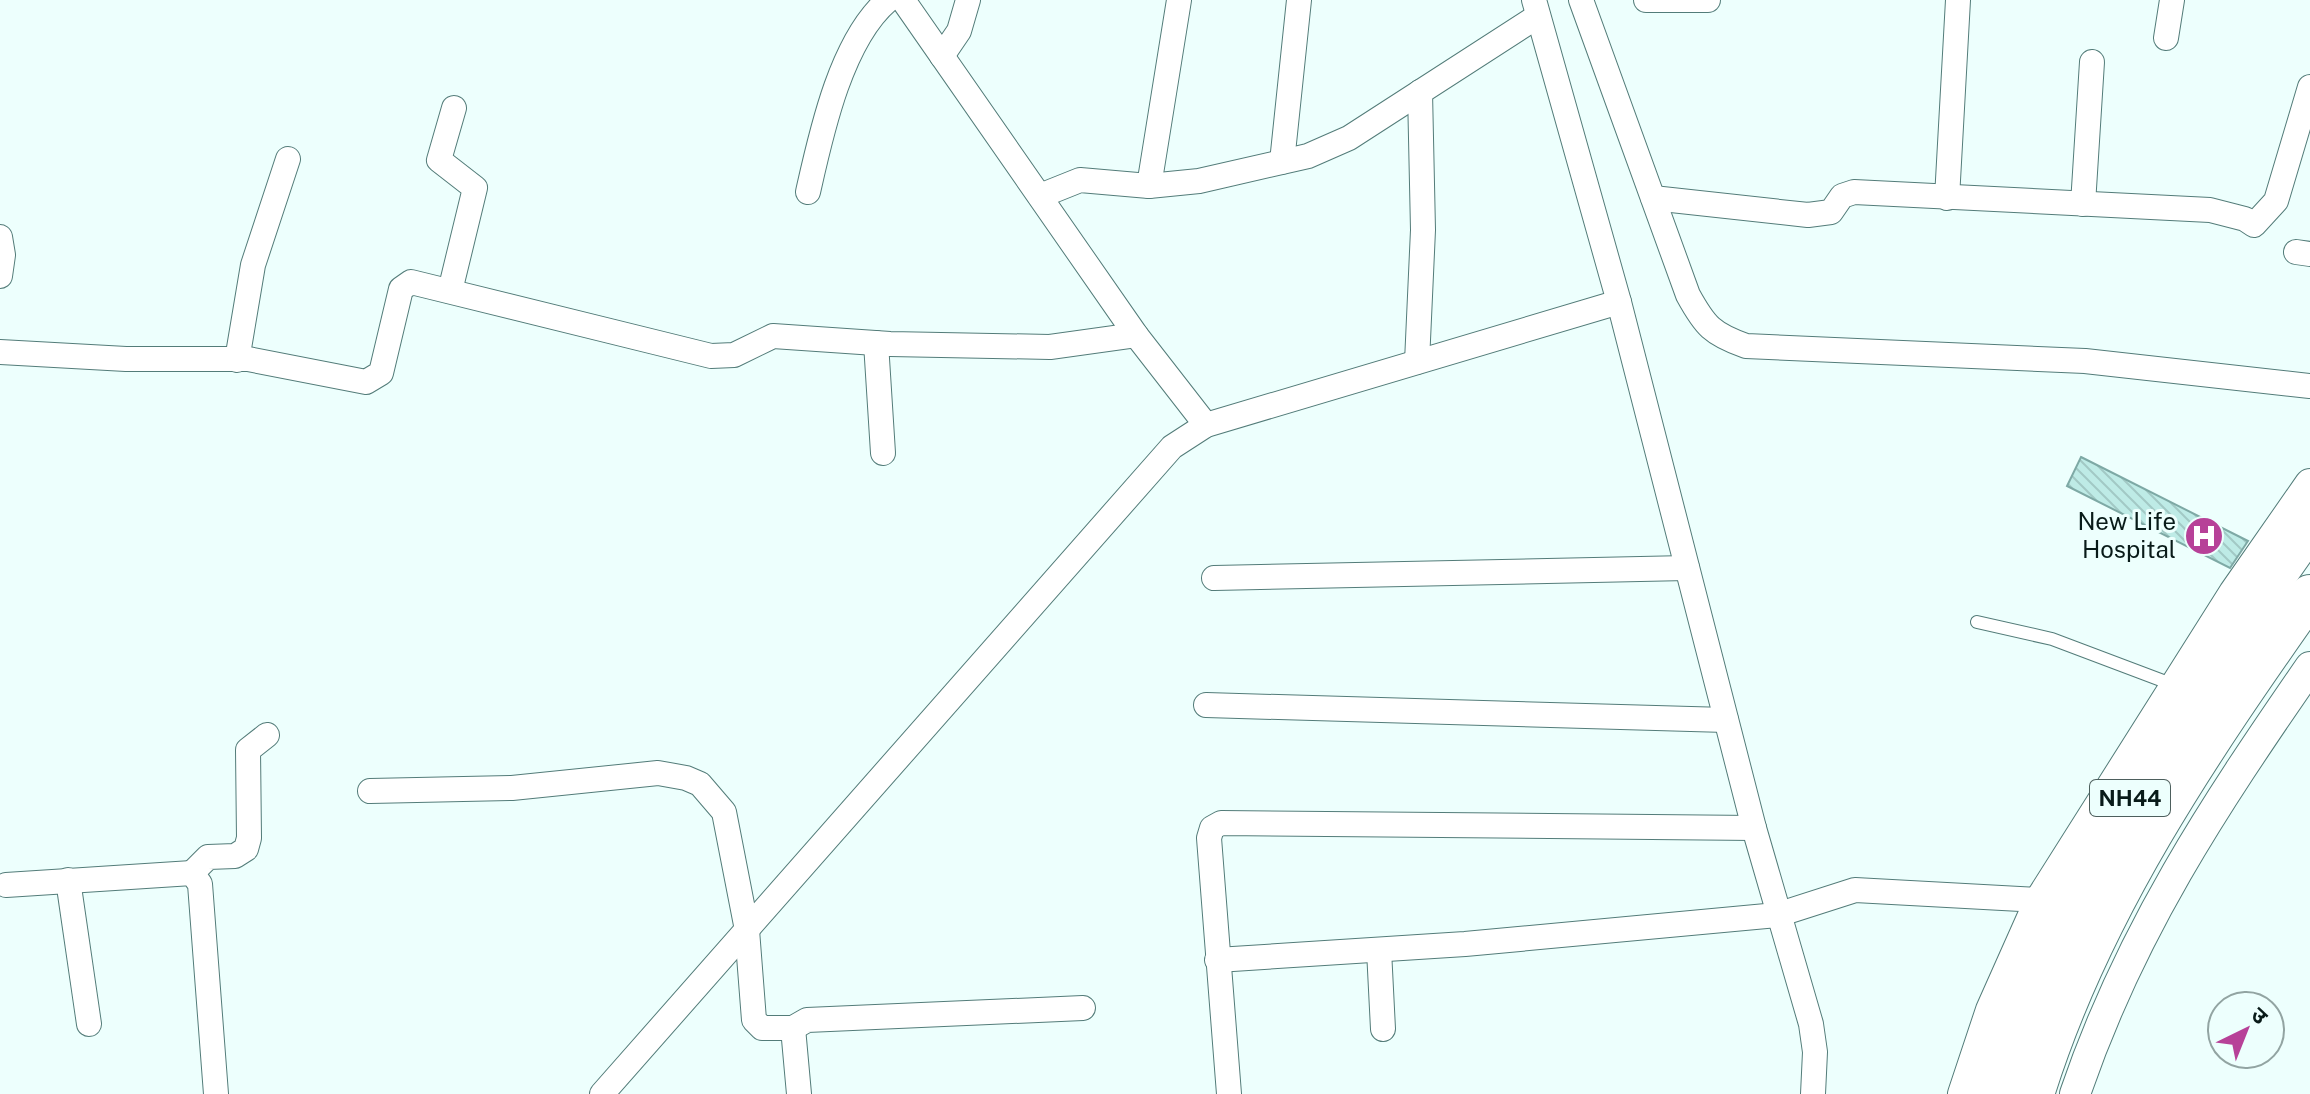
<svg xmlns="http://www.w3.org/2000/svg" width="2310" height="1094" viewBox="0 0 2310 1094" font-family="'Public Sans','Noto Sans Devanagari',sans-serif">
<defs>
<pattern id="building-back-hatch" width="6" height="6" patternUnits="userSpaceOnUse" patternTransform="scale(2)"><rect width="6" height="6" fill="#beebe6"/><path d="M-1 5l2 2M0 0l6 6M5-1l2 2" fill="none" stroke="#a2c9c5"/></pattern>
</defs>
<rect width="100%" height="100%" fill="#edfffd"/>
<polygon fill="url(#building-back-hatch)" stroke="#7ea9a5" stroke-width="2" points="2081,457 2248,541 2230,568 2067,486"/>
<g fill="none" stroke-linecap="round" stroke-linejoin="round">
<g stroke="#537c79" stroke-width="14">
<polyline id="service" points="1977,622 2052,639 2174,685"/>
</g>
<g stroke="#537c79" stroke-width="26">
<g id="minor">
<polyline points="903,0 1136,335 1206,425"/>
<path d="M1581 0 1688 295C1705 326 1712 334 1746 346L2085 361 2310 386"/>
<polyline points="1646,0 1708,0"/>
<polyline points="2166,38 2172,0"/>
<polyline points="942,56 959,31 968,0"/>
<polyline points="1282,162 1299,0"/>
<polyline points="1149,186 1179,0"/>
<path d="M808 192C821 134 841 40 888 0"/>
<polyline points="1040,196 1080,180 1149,186 1199,181 1308,156 1349,138 1538,16"/>
<polyline points="1653,198 1808,215 1831,212 1842,196 1854,192 2210,210 2245,219 2254,225 2276,201 2310,87"/>
<polyline points="1947,198 1958,0"/>
<polyline points="2083,204 2092,62"/>
<polyline points="0,237 3,255 0,276"/>
<polyline points="2296,252 2310,254"/>
<polyline points="450,291 475,188 439,160 454,108"/>
<polyline points="1619,302 1754,828 1811,1024 1815,1052 1813,1094"/>
<polyline points="876,343 883,453"/>
<polyline points="0,352 126,359 248,359 366,382 381,373 401,289 411,282 711,356 734,355 773,336 890,344 1050,347 1136,335"/>
<polyline points="237,360 253,265 288,159"/>
<polyline points="1417,362 1423,230 1420,92"/>
<polyline points="1214,578 1687,568"/>
<polyline points="1206,705 1726,720"/>
<polyline points="370,791 512,788 658,773 686,778 700,784 724,812 747,930 754,1020 762,1028 793,1028 807,1020 1083,1008"/>
<polyline points="192,873 208,857 235,856 246,849 249,838 248,750 267,735"/>
<polyline points="68,880 89,1024"/>
<polyline points="6,885 192,873 200,884 216,1094"/>
<polyline points="1379,950 1383,1029"/>
<polyline points="1217,960 1465,944 1777,915 1855,890 2040,900"/>
<polyline points="793,1028 799,1094"/>
<polyline points="602,1094 1172,447 1206,425 1619,302 1534,0"/>
<polyline points="1229,1094 1209,838 1212,828 1221,823 1754,828"/>
</g>
</g>
<g stroke="#537c79" stroke-width="32">
<g id="tertiary">
<polyline points="1963,1094 1991,1010 2040,900 2234,593 2310,484"/>
<path d="M2075 1094C2130 932 2214 806 2310 667"/>
</g>
</g>
<g stroke="#537c79" stroke-width="42">
<g id="trunk">
<path d="M1997 1094C2061 885 2185 704 2310 527"/>
<path d="M2034 1094C2091 910 2200 751 2310 595"/>
</g>
</g>
<use href="#service" stroke="#fff" stroke-width="12"/>
<use href="#minor" stroke="#fff" stroke-width="24"/>
<use href="#tertiary" stroke="#fff" stroke-width="30"/>
<use href="#trunk" stroke="#fff" stroke-width="40"/>
</g>
<defs>
<g id="hospital-disc" transform="scale(2)"><circle r="9.5" fill="#b74198" stroke="#edfffd"/><path d="M-5-5h3v3.5h4V-5h3V5h-3V1.5h-4V5h-3Z" fill="#fff"/></g>
</defs>
<g fill-rule="evenodd">
<use href="#hospital-disc" x="2204" y="536"/>
</g>
<g text-anchor="middle" stroke-width="6" stroke-linejoin="round" paint-order="stroke">
<rect fill="#edfffd" stroke="#4d5f5d" stroke-width="2" x="2090" y="780" width="80" height="36" rx="6"/>
<g font-size="22" font-weight="bold" fill="#091b19">
<text x="2130" y="806">NH44</text>
</g>
<g font-size="24" fill="#091b19" stroke="#edfffd" text-anchor="end">
<text x="2176" y="530">New Life<tspan x="2176" dy="28">Hospital</tspan></text>
</g>
</g>
<g transform="translate(2246 1030) rotate(43)"><circle r="38" fill="#edfffd" stroke="#92a4a2" stroke-width="2"/>
<path d="M0-6L14 30L0 20L-14 30Z" fill="#b74198"/>
<text y="-12" font-size="22" font-weight="bold" text-anchor="middle" fill="#091b19">उ</text>
</g>
</svg>
